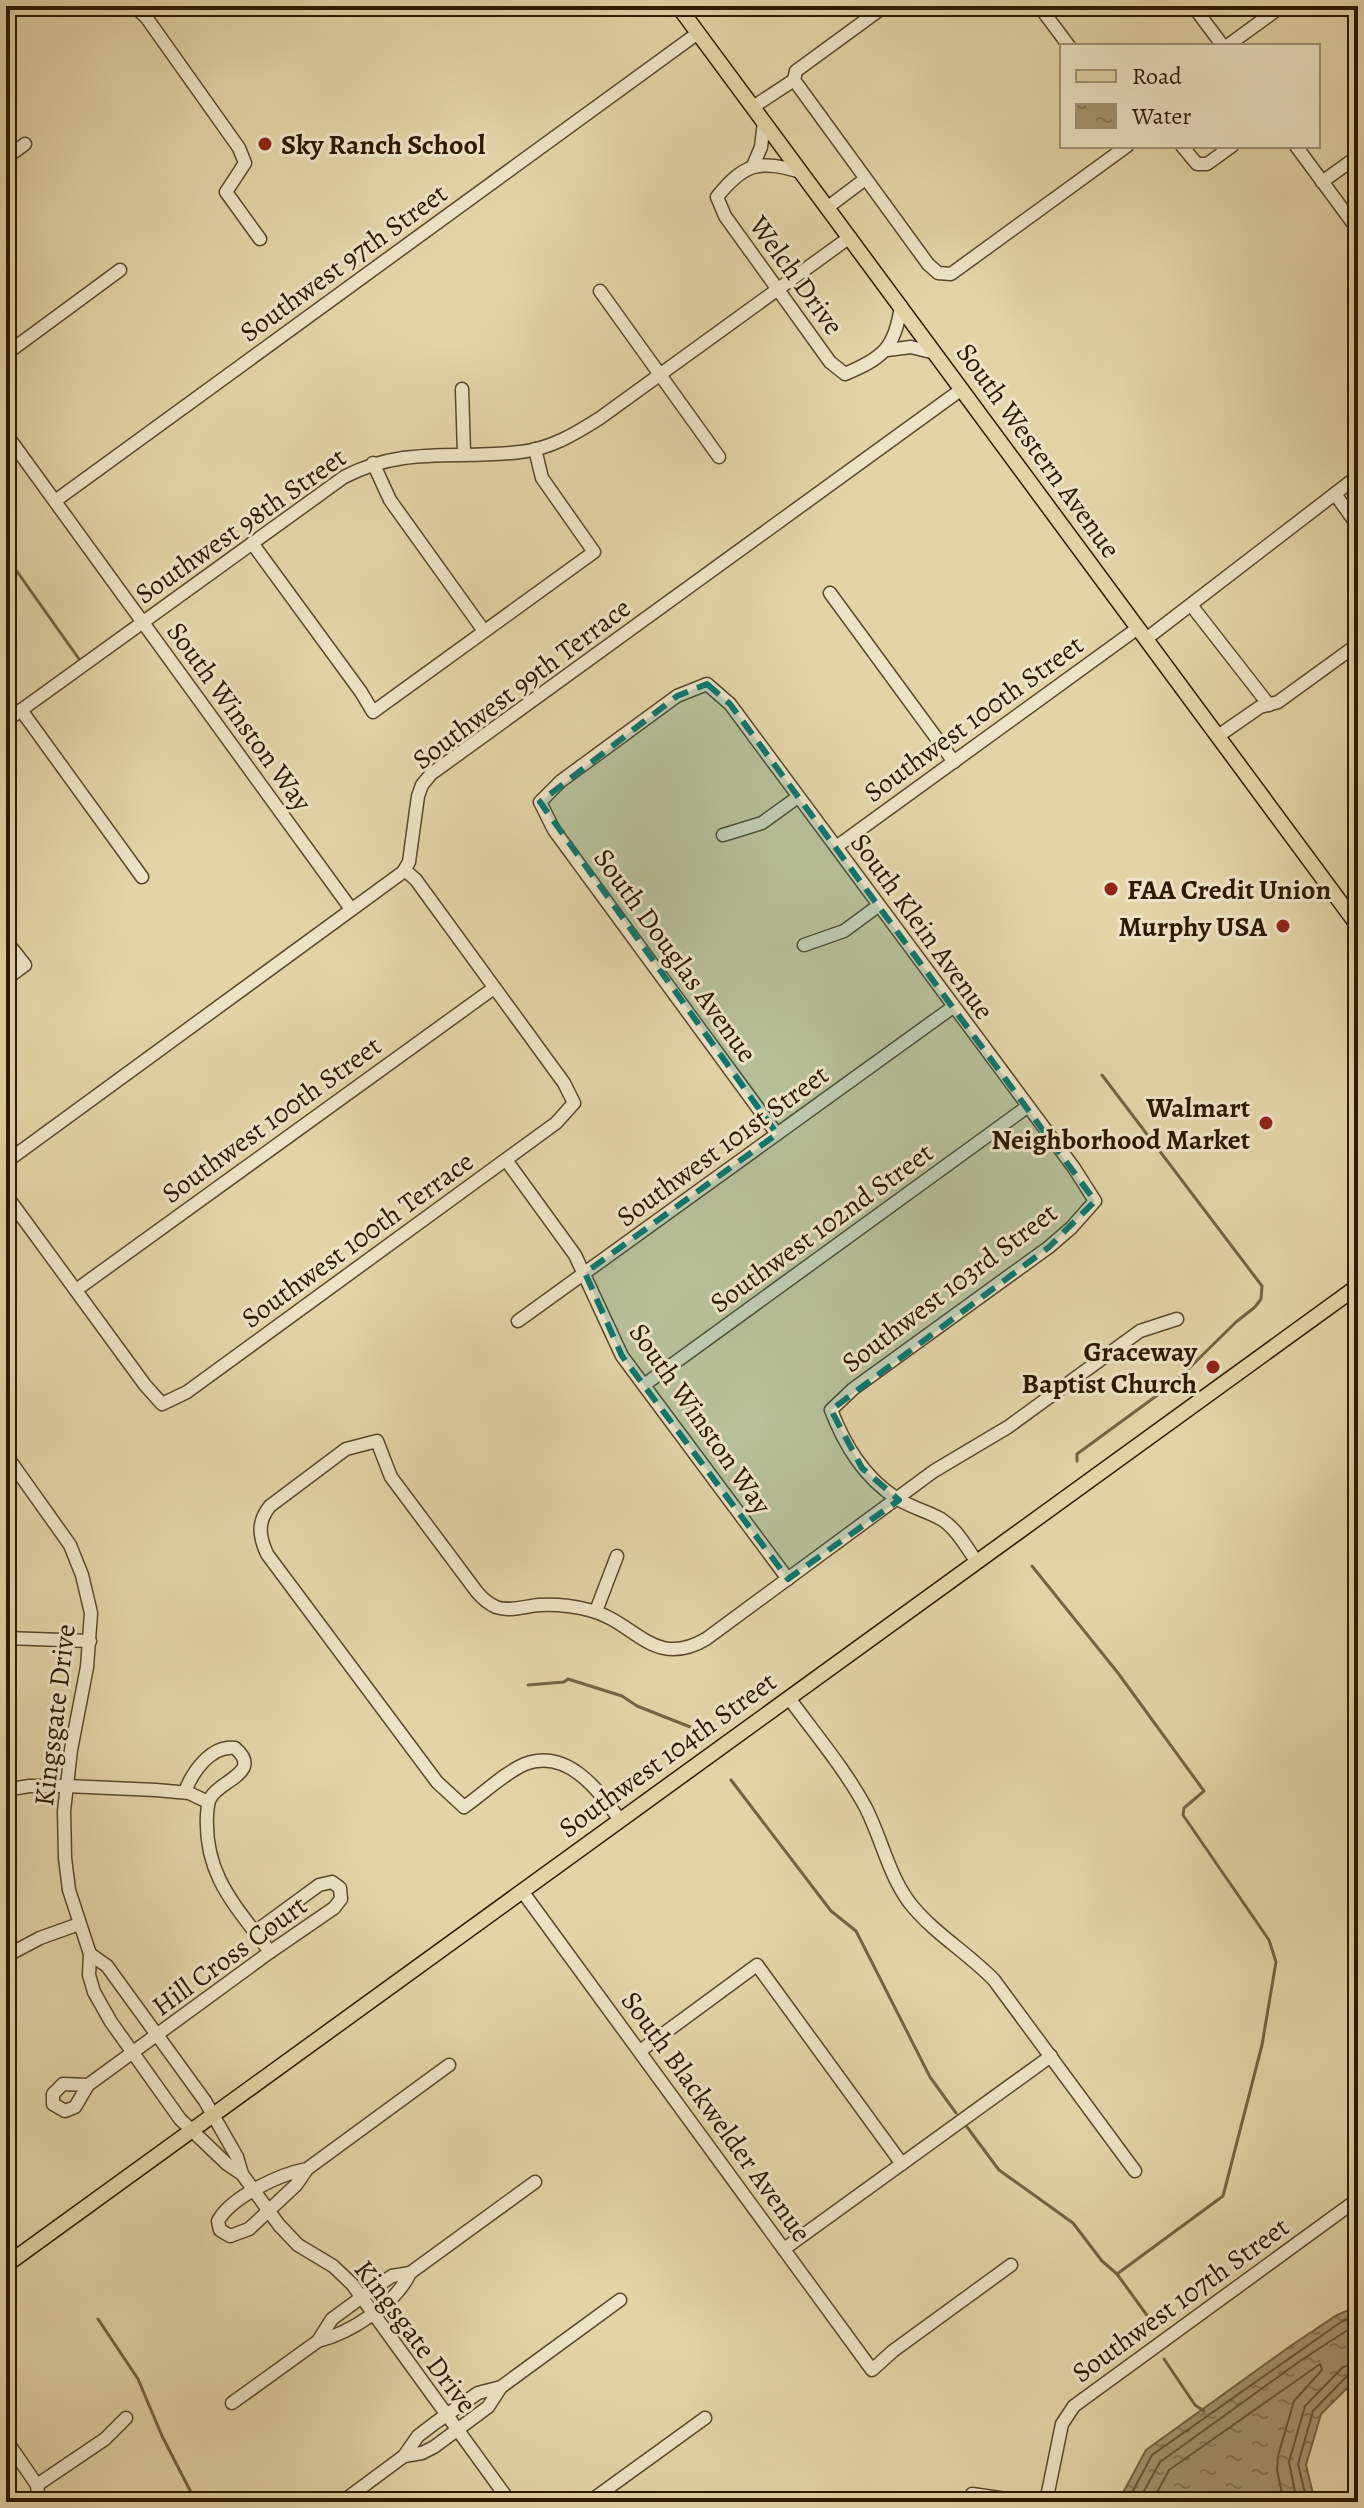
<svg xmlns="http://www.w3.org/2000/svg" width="1364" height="2508" viewBox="0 0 1364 2508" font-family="Alegreya,serif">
<defs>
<pattern id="water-ripples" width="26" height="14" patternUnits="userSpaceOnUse" patternTransform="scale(2)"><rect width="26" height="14" fill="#a5946f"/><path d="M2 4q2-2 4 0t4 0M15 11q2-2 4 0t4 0" fill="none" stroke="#877859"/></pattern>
</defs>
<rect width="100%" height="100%" fill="#e3d4a7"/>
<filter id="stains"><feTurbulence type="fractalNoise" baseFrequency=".0025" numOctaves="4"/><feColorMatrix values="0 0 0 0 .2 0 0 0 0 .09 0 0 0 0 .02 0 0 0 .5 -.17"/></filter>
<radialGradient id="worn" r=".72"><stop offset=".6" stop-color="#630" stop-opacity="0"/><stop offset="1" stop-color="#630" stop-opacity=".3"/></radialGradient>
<polygon fill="url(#water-ripples)" stroke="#756343" stroke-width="2" points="1351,2309 1358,2312 1358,2377 1321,2414 1306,2465 1315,2502 1118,2502 1146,2450 1289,2347 1337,2315"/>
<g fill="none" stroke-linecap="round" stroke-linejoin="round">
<g stroke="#685638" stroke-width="2">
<polyline points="1127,2502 1152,2455 1341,2322 1350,2318 1358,2318"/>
<polyline points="1138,2502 1160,2462 1300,2361 1346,2331 1358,2329"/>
<polyline points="1152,2502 1169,2470 1320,2364 1322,2370 1294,2401 1278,2456 1277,2470 1284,2502"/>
<polyline points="1297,2502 1289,2462 1305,2406 1343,2367 1358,2362"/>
<polyline points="1307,2502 1298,2464 1313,2411 1349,2374 1358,2372"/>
</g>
<g stroke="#756343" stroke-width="3">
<polyline points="6,556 79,659"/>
<polyline points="1077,1461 1077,1454 1174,1383 1236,1322 1255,1307 1261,1299 1262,1286 1102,1075"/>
<polyline points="1032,1566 1118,1673 1204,1791 1184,1808 1183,1815 1269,1940 1276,1962 1262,2045 1223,2196 1117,2274 1154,2325"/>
<polyline points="528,1685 564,1682 568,1679 622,1696 637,1706 698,1730"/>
<polyline points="731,1780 831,1911 856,1931 930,2077 956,2113"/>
<polyline points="967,2127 999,2170 1073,2223 1102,2261 1117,2274"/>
<polyline points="98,2319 138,2379 162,2436 196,2502"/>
<polyline points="1164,2359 1195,2405 1204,2411"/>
</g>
<g stroke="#5a482b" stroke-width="15">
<g id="minor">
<polyline points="134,6 146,17 239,148 245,163 226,192 260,239"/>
<polyline points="885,6 796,71 794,80 928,264 938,273 951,274 1127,146"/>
<polyline points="1039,6 1069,46"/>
<polyline points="1193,6 1223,46"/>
<polyline points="1227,46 1282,6"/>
<polyline points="753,107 794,80"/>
<polyline points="1182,146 1197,164 1207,164 1232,146"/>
<polyline points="1296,146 1358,230"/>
<polyline points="6,158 25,144"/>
<polyline points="753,166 761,147 764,122"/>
<path d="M801 172C760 160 745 162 717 197L725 216 830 362 845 374C883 358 895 348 901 306"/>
<polyline points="1322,182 1358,156"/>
<polyline points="828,207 864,180"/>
<polyline points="600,291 719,457"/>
<polyline points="887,350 911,347 935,353"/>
<polyline points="6,354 120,270"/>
<polyline points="462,389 464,453"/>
<polyline points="6,434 351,909"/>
<polyline points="373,463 390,500 484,631"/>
<polyline points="1335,494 1358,526"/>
<polyline points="55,501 698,33"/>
<polyline points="252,543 361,692 373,712 594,552 542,478 535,449"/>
<polyline points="830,593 954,762"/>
<polyline points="1191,605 1269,705"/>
<polyline points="1146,639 1358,476"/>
<polyline points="21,710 142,877"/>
<path d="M6 721 344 477C405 445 457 460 520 452 550 449 575 434 600 418L850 237"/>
<polyline points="1218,736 1260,707 1278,702 1358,644"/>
<polyline points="723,835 762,823 798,797"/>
<polyline points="836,847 1138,628"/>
<polyline points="6,941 25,965 6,979"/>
<polyline points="804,945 844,931 878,906"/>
<path d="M777 1134 554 830 540 802 561 781 677 696 707 684 730 704 1074 1168 1095 1201 1071 1228 1049 1247 853 1389 831 1410C845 1446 864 1477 896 1498 910 1507 927 1511 941 1519 957 1529 966 1547 977 1562"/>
<polyline points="506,1160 575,1255 622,1356 788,1579"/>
<polyline points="6,1162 403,872 409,862 418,796 422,785 431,774 962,389"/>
<polyline points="6,1195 145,1385 162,1404 187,1392 556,1123 574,1103 564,1083 416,880 405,870"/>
<polyline points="76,1290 494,988"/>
<polyline points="518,1321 953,1007"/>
<polyline points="644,1385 1027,1107"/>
<polyline points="6,1455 70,1545 82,1575 91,1613 87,1667 71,1750 64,1811 65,1858 69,1890 90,1954 89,1975 94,1992 111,2022 180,2119 227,2164 242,2174 279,2225 298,2245 333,2266 352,2284 510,2502"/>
<polyline points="596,1611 617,1556"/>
<polyline points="6,1638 90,1641"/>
<path d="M789 1698C815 1734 845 1769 866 1808 882 1840 888 1873 909 1902 933 1933 967 1952 994 1980L1135 2171"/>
<polyline points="6,1790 29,1786 66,1786 156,1790 189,1793 208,1802"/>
<path d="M185 1792C192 1772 211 1745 235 1748 263 1772 221 1780 211 1797 207 1803 208 1808 207 1815 204 1876 236 1906 270 1952"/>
<path d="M620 1820C599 1791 568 1748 525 1764 504 1773 483 1794 464 1807L437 1782 267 1554C259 1536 257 1522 270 1506L346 1449 377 1441 391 1477 477 1592C482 1598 489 1604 496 1607 509 1612 526 1606 539 1605 556 1604 573 1606 589 1610 635 1621 653 1670 706 1639L934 1471 1008 1427 1140 1331 1177 1319"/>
<polyline points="522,1891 872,2370 893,2351 1011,2265"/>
<polyline points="90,1954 107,1966 205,2101 237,2157 242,2174"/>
<polyline points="6,1956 40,1938 79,1924"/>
<polyline points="640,2051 757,1965 902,2164"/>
<polyline points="88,2085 63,2084 53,2094 53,2104 65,2111 75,2107 88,2085 270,1952 334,1908 341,1899 340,1888 332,1882 319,1885 255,1932"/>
<path d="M307 2169C280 2174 231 2197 218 2221L220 2230 230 2236 249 2229 296 2185 307 2169 449 2065"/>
<polyline points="784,2249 1051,2056"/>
<path d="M318 2341C350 2333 396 2304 410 2273"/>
<polyline points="232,2403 318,2341 332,2319 377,2286 392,2276 410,2273 535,2182"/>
<polyline points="6,2440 37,2485 39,2502"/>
<polyline points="404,2456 422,2453 434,2447 488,2407 501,2387"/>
<polyline points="37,2485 105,2439 126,2418"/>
<polyline points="972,2494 1029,2502"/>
<polyline points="342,2502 404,2456 418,2436 435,2423 478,2393 501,2387 620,2300"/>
<polyline points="589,2502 705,2418"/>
<polyline points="1046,2502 1062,2424 1074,2406 1358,2199"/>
</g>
</g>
<g stroke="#2c1902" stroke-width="17">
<g id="major">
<polyline points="678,6 1358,926"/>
<polyline points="6,2265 1358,1286"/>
</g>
</g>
<use href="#minor" stroke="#ede3c6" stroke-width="12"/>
<use href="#major" stroke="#e3d4a7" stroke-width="14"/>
</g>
<path fill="#0f766e" fill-opacity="0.2" stroke="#0f766e" stroke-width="6" stroke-dasharray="16 10" stroke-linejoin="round" d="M707 684 730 704 1095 1201 1049 1247 831 1410 862 1468 899 1500 788 1579 622 1356 585 1273 777 1134 540 802 677 696Z"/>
<g fill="#8f2418" stroke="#ede3c6" stroke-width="3">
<circle cx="265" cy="144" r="8"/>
<circle cx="1111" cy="889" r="8"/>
<circle cx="1283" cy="926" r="8"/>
<circle cx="1266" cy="1123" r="8"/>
<circle cx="1213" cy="1367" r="8"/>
</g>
<g text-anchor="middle" stroke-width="6" stroke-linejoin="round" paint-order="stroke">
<g font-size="28" font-weight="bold" fill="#2c1902" stroke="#ede3c6" text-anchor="end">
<text x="281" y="154" text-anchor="start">Sky Ranch School</text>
<text x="1127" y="899" text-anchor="start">FAA Credit Union</text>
<text x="1267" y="936">Murphy USA</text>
<text x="1250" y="1117">Walmart<tspan x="1250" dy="32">Neighborhood Market</tspan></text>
<text x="1197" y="1361">Graceway<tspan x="1197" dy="32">Baptist Church</tspan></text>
</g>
<g font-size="28" fill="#2c1902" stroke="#ede3c6">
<text transform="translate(343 262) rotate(-36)" y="10">Southwest 97th Street</text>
<text transform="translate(797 275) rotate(54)" y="10">Welch Drive</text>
<text transform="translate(1039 450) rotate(54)" y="10">South Western Avenue</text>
<text transform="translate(240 525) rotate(-35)" y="10">Southwest 98th Street</text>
<text transform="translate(521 683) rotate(-37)" y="10">Southwest 99th Terrace</text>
<text transform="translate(240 716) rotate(54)" y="10">South Winston Way</text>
<text transform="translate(973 718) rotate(-36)" y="10">Southwest 100th Street</text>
<text transform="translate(923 926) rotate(54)" y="10">South Klein Avenue</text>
<text transform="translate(676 955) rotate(54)" y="10">South Douglas Avenue</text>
<text transform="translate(271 1119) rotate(-36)" y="10">Southwest 100th Street</text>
<text transform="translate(722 1145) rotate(-36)" y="10">Southwest 101st Street</text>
<text transform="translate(821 1227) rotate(-36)" y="10">Southwest 102nd Street</text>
<text transform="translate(357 1239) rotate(-36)" y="10">Southwest 100th Terrace</text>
<text transform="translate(949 1287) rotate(-37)" y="10">Southwest 103rd Street</text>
<text transform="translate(701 1418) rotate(55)" y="10">South Winston Way</text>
<text transform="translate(54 1715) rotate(-83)" y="10">Kingsgate Drive</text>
<text transform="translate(667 1754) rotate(-36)" y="10">Southwest 104th Street</text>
<text transform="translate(229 1955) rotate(-36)" y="10">Hill Cross Court</text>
<text transform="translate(717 2116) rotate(54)" y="10">South Blackwelder Avenue</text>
<text transform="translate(1180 2299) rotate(-36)" y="10">Southwest 107th Street</text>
<text transform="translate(416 2336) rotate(53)" y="10">Kingsgate Drive</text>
</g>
</g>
<rect width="1364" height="2508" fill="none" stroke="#e3d4a7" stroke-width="32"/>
<rect x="8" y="8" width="1348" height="2492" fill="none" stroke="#2c1902" stroke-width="4"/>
<rect x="16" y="16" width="1332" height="2476" fill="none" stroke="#2c1902" stroke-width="2"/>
<rect x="1060" y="44" width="260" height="104" fill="#ede3c6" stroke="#a09278" stroke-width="2"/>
<rect x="1076" y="70" width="40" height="12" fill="#e3d4a7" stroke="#a09278" stroke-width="2"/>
<text x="1132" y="84" font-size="24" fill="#2c1902">Road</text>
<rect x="1076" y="104" width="40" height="24" fill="url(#water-ripples)" stroke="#a09278" stroke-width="2"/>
<text x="1132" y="124" font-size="24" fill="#2c1902">Water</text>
<rect width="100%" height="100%" filter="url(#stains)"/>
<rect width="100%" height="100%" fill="url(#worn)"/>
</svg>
